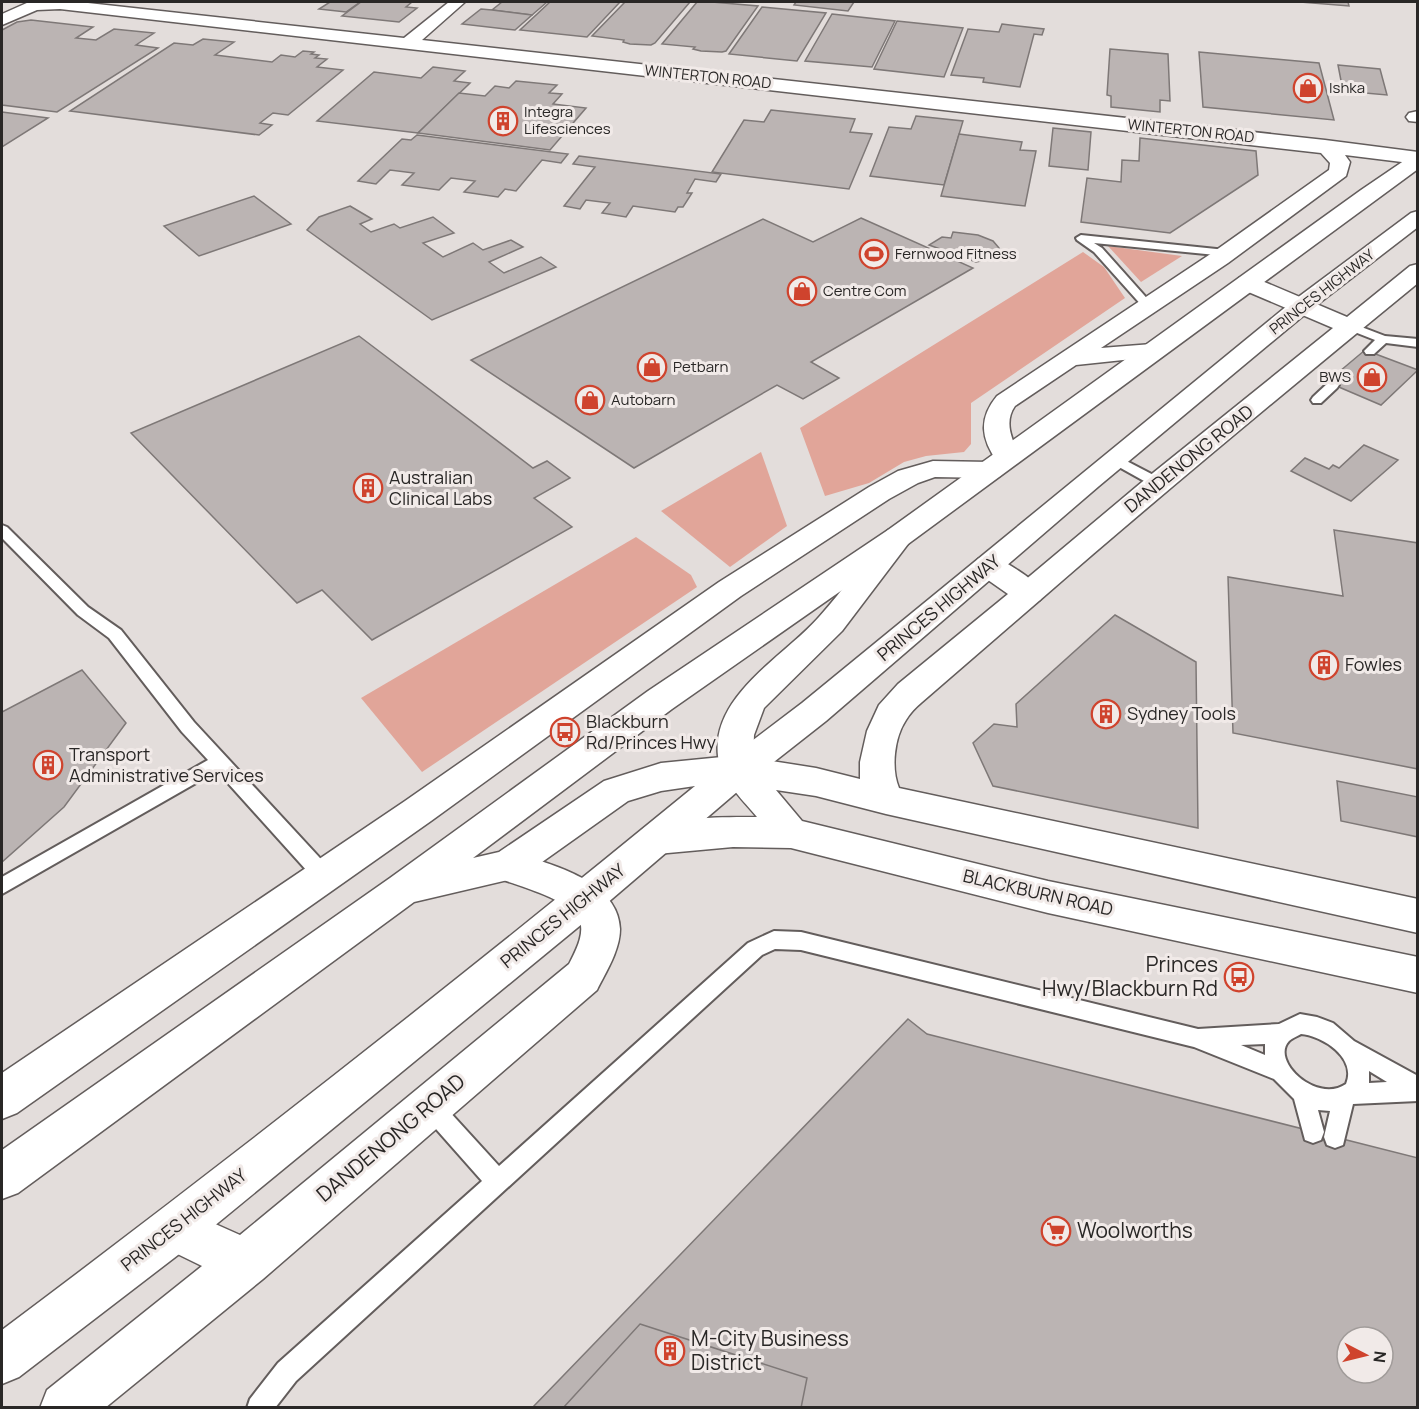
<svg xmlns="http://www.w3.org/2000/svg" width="1419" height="1409" viewBox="0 0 1419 1409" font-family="Manrope,sans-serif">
<rect width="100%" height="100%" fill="#e3dddb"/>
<g fill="#e1a599">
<polygon points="1108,246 1182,256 1141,282"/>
<polygon points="1083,252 1104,267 1125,298 971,403 971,444 964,452 926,456 904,462 869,483 825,496 800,428"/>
<polygon points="761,452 787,526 730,567 661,511"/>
<polygon points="636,537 691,575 697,587 422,772 361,698"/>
</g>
<g fill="#bbb4b3" stroke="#7e7877" stroke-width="1.5" fill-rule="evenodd">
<polygon points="330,2 360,2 346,12 319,9"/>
<polygon points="361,2 412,2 406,7 417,8 399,22 342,16"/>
<polygon points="502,2 547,2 532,15 492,10"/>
<polygon points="550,2 620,2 587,37 520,30"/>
<polygon points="625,2 690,2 655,43 651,45 630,44 623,42 624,40 592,36"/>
<polygon points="697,2 712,2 758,6 726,51 722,52 701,51 693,49 695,47 662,44"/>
<polygon points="796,2 854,2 848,11 794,5"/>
<polygon points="1300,2 1348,2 1349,6"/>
<polygon points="762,7 826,13 797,61 729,54"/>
<polygon points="481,9 492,10 532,15 515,30 462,24"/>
<polygon points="832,14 895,21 872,67 805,61"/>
<polygon points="31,20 93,27 76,38 96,40 114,29 154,33 136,45 158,48 57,112 2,105 2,30 17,22"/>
<polygon points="897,21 963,28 944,77 874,69"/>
<polygon points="1002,24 1044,29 1042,35 1034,34 1020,87 983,82 984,78 951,75 968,29 999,32"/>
<polygon points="203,39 234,42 215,55 272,62 281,55 295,57 303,51 314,52 311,54 319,55 315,58 327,59 317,67 343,70 288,115 273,113 260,123 272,125 259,135 70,111 174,43 193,45"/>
<polygon points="1110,49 1168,54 1170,101 1160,100 1160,112 1111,107 1111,96 1107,95"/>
<polygon points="1199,52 1319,63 1334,120 1203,107"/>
<polygon points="1338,65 1380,69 1387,95 1343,91"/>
<polygon points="433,67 465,71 454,81 470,83 418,133 317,121 374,72 421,78"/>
<polygon points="516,81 557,85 549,93 562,94 553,104 586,108 550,150 418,133 459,93 485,96 495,86 509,88"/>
<polygon points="771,110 855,119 850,132 872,134 849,189 712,172 744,120 764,122"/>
<polygon points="2,112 48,118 2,147"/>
<polygon points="916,116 963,121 944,185 870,176 889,127 911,129"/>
<polygon points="1053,128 1091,132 1088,170 1049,166"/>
<polygon points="959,134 1022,142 1020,150 1036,151 1025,206 941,196"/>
<polygon points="417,135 568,154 561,163 542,160 516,191 505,189 498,197 464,192 475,181 451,178 439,190 402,185 414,173 390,170 376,184 358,181 402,139 411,140"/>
<polygon points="1140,138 1256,151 1258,175 1170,233 1081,222 1087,178 1121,182 1122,160 1139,161"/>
<polygon points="579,156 721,174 716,182 695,179 687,193 692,193 683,207 678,207 675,212 633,206 626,217 602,213 610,203 586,200 580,209 564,206 595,167 573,164"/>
<polygon points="254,196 291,224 199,256 164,226"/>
<polygon points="350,206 372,219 360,224 371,232 394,224 400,228 433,217 454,233 423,243 443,257 473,243 483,250 511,240 523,247 489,262 504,273 541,257 556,267 432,320 307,230 319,217"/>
<polygon points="861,218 973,268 811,362 839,378 803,399 777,385 634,468 471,360 763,219 813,242"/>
<polygon points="953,232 978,235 993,241 999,248 998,254 986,260 976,262 929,245 942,237 951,238"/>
<polygon points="359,336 533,468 547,461 570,478 534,498 572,527 372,640 322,590 297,603 131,433"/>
<polygon points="1365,350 1418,370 1381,405 1327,382"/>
<polygon points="1364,445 1398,460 1351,501 1291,471 1305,458 1329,469 1333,465 1339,468"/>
<polygon points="1334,530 1418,543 1418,769 1233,733 1228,577 1343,596"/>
<polygon points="1115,615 1196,662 1198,828 993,786 973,743 994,724 1017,727 1016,704"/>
<polygon points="82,670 126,723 64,807 2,862 2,712"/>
<polygon points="1337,781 1418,797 1418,837 1341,821"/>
<path d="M908 1019 927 1034 1418 1158V1408H532ZM1347 1337H1383V1373H1347Z"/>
<polygon points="640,1324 807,1378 801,1408 563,1408"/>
</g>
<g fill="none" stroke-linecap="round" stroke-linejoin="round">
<g stroke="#635d5c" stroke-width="4">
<g id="lane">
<polygon points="1081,235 1226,250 1231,253 1226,256 1094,243 1102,248 1152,304 1152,308 1144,308 1094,252 1077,240 1076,238"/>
<polygon points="1351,323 1385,336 1418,339 1418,347 1386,343 1374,354 1366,354 1364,351 1375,340 1347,329 1345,327"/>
<polygon points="1333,381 1337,382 1339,385 1337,388 1321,403 1313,403 1311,400 1313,397 1329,382"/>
<polygon points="1115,455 1163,480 1165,483 1163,486 1153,486 1110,462 1108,459 1110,456"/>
<polygon points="2,525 7,527 88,607 121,630 194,722 331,870 333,876 331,882 324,884 317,882 217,771 2,894 2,877 208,760 182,732 109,638 78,615 2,538"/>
<path d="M774 931 801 932 1198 1029 1279 1024 1300 1014 1317 1017 1333 1023 1354 1041 1418 1076V1101L1353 1104 1343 1145 1335 1148 1327 1145 1324 1137 1330 1111 1318 1110 1324 1132 1321 1140 1313 1143 1305 1140 1294 1099 1274 1079 1194 1047 801 950 775 949 762 955 296 1381 275 1408H247L250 1399 278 1363 482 1181 421 1112 418 1105 421 1098 429 1094 437 1098 499 1166 748 943ZM1301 1034C1323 1036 1357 1058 1346 1084 1317 1104 1270 1061 1289 1041 1292 1038 1298 1036 1301 1034ZM1265 1044V1055L1241 1045ZM1369 1071 1387 1082 1369 1083Z"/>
</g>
</g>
<g stroke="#635d5c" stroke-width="3">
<g id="street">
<path d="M29 2H79L404 38 449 2H465L422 40 1325 140 1418 152V164L1345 155 1350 162 1346 176 1228 263 1101 348 1152 344 1161 346 1164 351 1161 356 1076 365 1015 406C1003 423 1013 441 1020 457L1016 463 1007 465 998 463C981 439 978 419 997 396L1212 253 1329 170 1330 163 1321 153 60 9 37 10 2 25V14Z"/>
<polygon points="1418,111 1418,122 1409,121 1406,117 1409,113"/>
<path d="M1418 264V283C1291 387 1164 492 1040 600L1029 603 1018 600 1014 593 1018 586 1148 477 1333 328 1239 288 1236 283 1239 278 1247 276 1255 278 1347 317 1410 266Z"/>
<polygon points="933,461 990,462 1000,464 1004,470 1000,476 990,478 935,477 918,483 889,499 741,596 431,821 17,1113 2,1119 2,1073 405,801 719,582 869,487 898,471"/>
<path d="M508 850C546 864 618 878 620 929 620 950 606 972 597 990L263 1279 105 1408H40L47 1390 202 1266 159 1245 152 1229 159 1213 175 1206 240 1235 569 964C575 952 586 933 579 919 570 899 515 885 495 877L489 866 495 855Z"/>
</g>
</g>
<g stroke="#635d5c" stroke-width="3">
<path id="primary" d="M898 528 908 530 912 537 908 544 842 631 764 708 754 735 753 758 816 768 860 779V762L867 731 879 705 898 684 1008 594 978 573 973 566 978 559C981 558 984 556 987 556 1000 556 1038 582 1044 593L1040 600 922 702C916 707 910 713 906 720 894 738 891 769 899 788L1418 899V933L886 814 816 796 776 790 802 821 1048 881 1418 957V993L1048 913 791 848 733 847 657 854 644 850 639 839 644 828C676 817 723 817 757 817 743 800 721 780 718 756 711 695 785 656 819 617 844 589 865 559 888 530Z"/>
</g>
<g stroke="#635d5c" stroke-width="3">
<path id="highway" d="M1418 154V169L908 544 672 709 473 858 499 852 604 781 661 763 732 756 802 703 1293 301 1411 213 1418 211V227L1309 311 1099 486 826 721 751 780 599 910 191 1245 19 1377 2 1384V1330C237 1154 468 972 695 786L661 791 628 801 521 877 414 902 18 1193 2 1199V1150L390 878 648 691 888 530 1361 190 1411 156Z"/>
</g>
<use href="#lane" fill="#fff" fill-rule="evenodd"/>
<use href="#street" fill="#fff" fill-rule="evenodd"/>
<use href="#primary" fill="#fff" fill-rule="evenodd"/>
<use href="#highway" fill="#fff" fill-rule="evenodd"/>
</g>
<defs>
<g id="shop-ring" transform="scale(1.5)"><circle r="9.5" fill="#f1eae8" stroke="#cf432d" stroke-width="1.5"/><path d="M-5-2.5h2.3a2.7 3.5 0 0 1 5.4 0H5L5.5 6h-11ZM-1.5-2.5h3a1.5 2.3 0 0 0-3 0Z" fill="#cf432d"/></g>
<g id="building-ring" transform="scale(1.5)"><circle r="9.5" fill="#f1eae8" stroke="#cf432d" stroke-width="1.5"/><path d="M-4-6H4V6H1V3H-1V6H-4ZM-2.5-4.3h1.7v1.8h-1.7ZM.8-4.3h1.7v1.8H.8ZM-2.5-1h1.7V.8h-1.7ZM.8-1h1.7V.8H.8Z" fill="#cf432d"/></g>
<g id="stadium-ring" transform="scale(1.5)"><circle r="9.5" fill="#f1eae8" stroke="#cf432d" stroke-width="1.5"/><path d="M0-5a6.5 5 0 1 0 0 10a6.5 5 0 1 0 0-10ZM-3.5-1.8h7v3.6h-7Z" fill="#cf432d"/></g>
<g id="bus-ring" transform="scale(1.5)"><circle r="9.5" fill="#f1eae8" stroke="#cf432d" stroke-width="1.5"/><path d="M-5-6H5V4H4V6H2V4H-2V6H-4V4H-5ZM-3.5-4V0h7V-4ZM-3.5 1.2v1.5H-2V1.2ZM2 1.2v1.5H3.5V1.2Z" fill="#cf432d"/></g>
<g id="supermarket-ring" transform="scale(1.5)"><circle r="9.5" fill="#f1eae8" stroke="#cf432d" stroke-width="1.5"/><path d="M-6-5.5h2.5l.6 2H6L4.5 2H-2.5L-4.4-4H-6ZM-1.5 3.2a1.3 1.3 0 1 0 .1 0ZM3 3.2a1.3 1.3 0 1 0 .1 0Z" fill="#cf432d"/></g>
</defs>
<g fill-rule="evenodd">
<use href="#shop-ring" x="1308" y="88"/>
<use href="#building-ring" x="503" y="121"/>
<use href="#stadium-ring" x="874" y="254"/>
<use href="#shop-ring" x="802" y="291"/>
<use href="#shop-ring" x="652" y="367"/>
<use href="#shop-ring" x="1372" y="377"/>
<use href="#shop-ring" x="590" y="400"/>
<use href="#building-ring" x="368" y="488"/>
<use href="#building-ring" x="1324" y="665"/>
<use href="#building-ring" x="1106" y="714"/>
<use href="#bus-ring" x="565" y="732"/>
<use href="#building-ring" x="48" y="765"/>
<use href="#bus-ring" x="1239" y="977"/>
<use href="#supermarket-ring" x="1056" y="1231"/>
<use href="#building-ring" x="670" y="1351"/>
</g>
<g text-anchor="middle" stroke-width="6" stroke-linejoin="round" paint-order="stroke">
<g font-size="15" fill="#292726" stroke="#f1eae8">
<text transform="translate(708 77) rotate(6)" y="5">WINTERTON ROAD</text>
<text transform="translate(1191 131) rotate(6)" y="5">WINTERTON ROAD</text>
<text transform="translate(1322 292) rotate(-38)" y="5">PRINCES HIGHWAY</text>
</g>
<g font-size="15" fill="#292726" stroke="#f1eae8" text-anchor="start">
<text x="1329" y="93">Ishka</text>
<text x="524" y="117">Integra<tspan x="524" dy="17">Lifesciences</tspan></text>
<text x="895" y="259">Fernwood Fitness</text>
<text x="823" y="296">Centre Com</text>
<text x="673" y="372">Petbarn</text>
<text x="1351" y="382" text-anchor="end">BWS</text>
<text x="611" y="405">Autobarn</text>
</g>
<g font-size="18" fill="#292726" stroke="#f1eae8">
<text transform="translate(1189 459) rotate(-39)" y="6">DANDENONG ROAD</text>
<text transform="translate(939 608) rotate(-40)" y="6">PRINCES HIGHWAY</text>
<text transform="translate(1038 893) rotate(13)" y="6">BLACKBURN ROAD</text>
<text transform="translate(563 916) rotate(-39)" y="6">PRINCES HIGHWAY</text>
<text transform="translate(184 1220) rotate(-38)" y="6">PRINCES HIGHWAY</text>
</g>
<g font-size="18" fill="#292726" stroke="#f1eae8" text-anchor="start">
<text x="389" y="484">Australian<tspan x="389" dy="21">Clinical Labs</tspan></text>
<text x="1345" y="671">Fowles</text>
<text x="1127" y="720">Sydney Tools</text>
<text x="586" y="728">Blackburn<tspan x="586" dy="21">Rd/Princes Hwy</tspan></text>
<text x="69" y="761">Transport<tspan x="69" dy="21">Administrative Services</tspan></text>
</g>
<g font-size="21" fill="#292726" stroke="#f1eae8" text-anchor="start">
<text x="1218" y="972" text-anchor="end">Princes<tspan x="1218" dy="24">Hwy/Blackburn Rd</tspan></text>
<text x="1077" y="1238">Woolworths</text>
<text x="691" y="1346">M-City Business<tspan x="691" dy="24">District</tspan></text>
</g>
<g font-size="21" fill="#292726" stroke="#f1eae8">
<text transform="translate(391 1138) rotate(-40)" y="7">DANDENONG ROAD</text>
</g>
</g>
<rect width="1419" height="1409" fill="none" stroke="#292726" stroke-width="6"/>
<g transform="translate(1365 1355) rotate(97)"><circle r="28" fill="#f1eae8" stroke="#a19c9a" stroke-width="1.5"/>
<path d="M0-4.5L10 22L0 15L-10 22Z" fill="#cf432d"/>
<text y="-9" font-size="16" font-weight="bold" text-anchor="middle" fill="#292726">N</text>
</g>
</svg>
